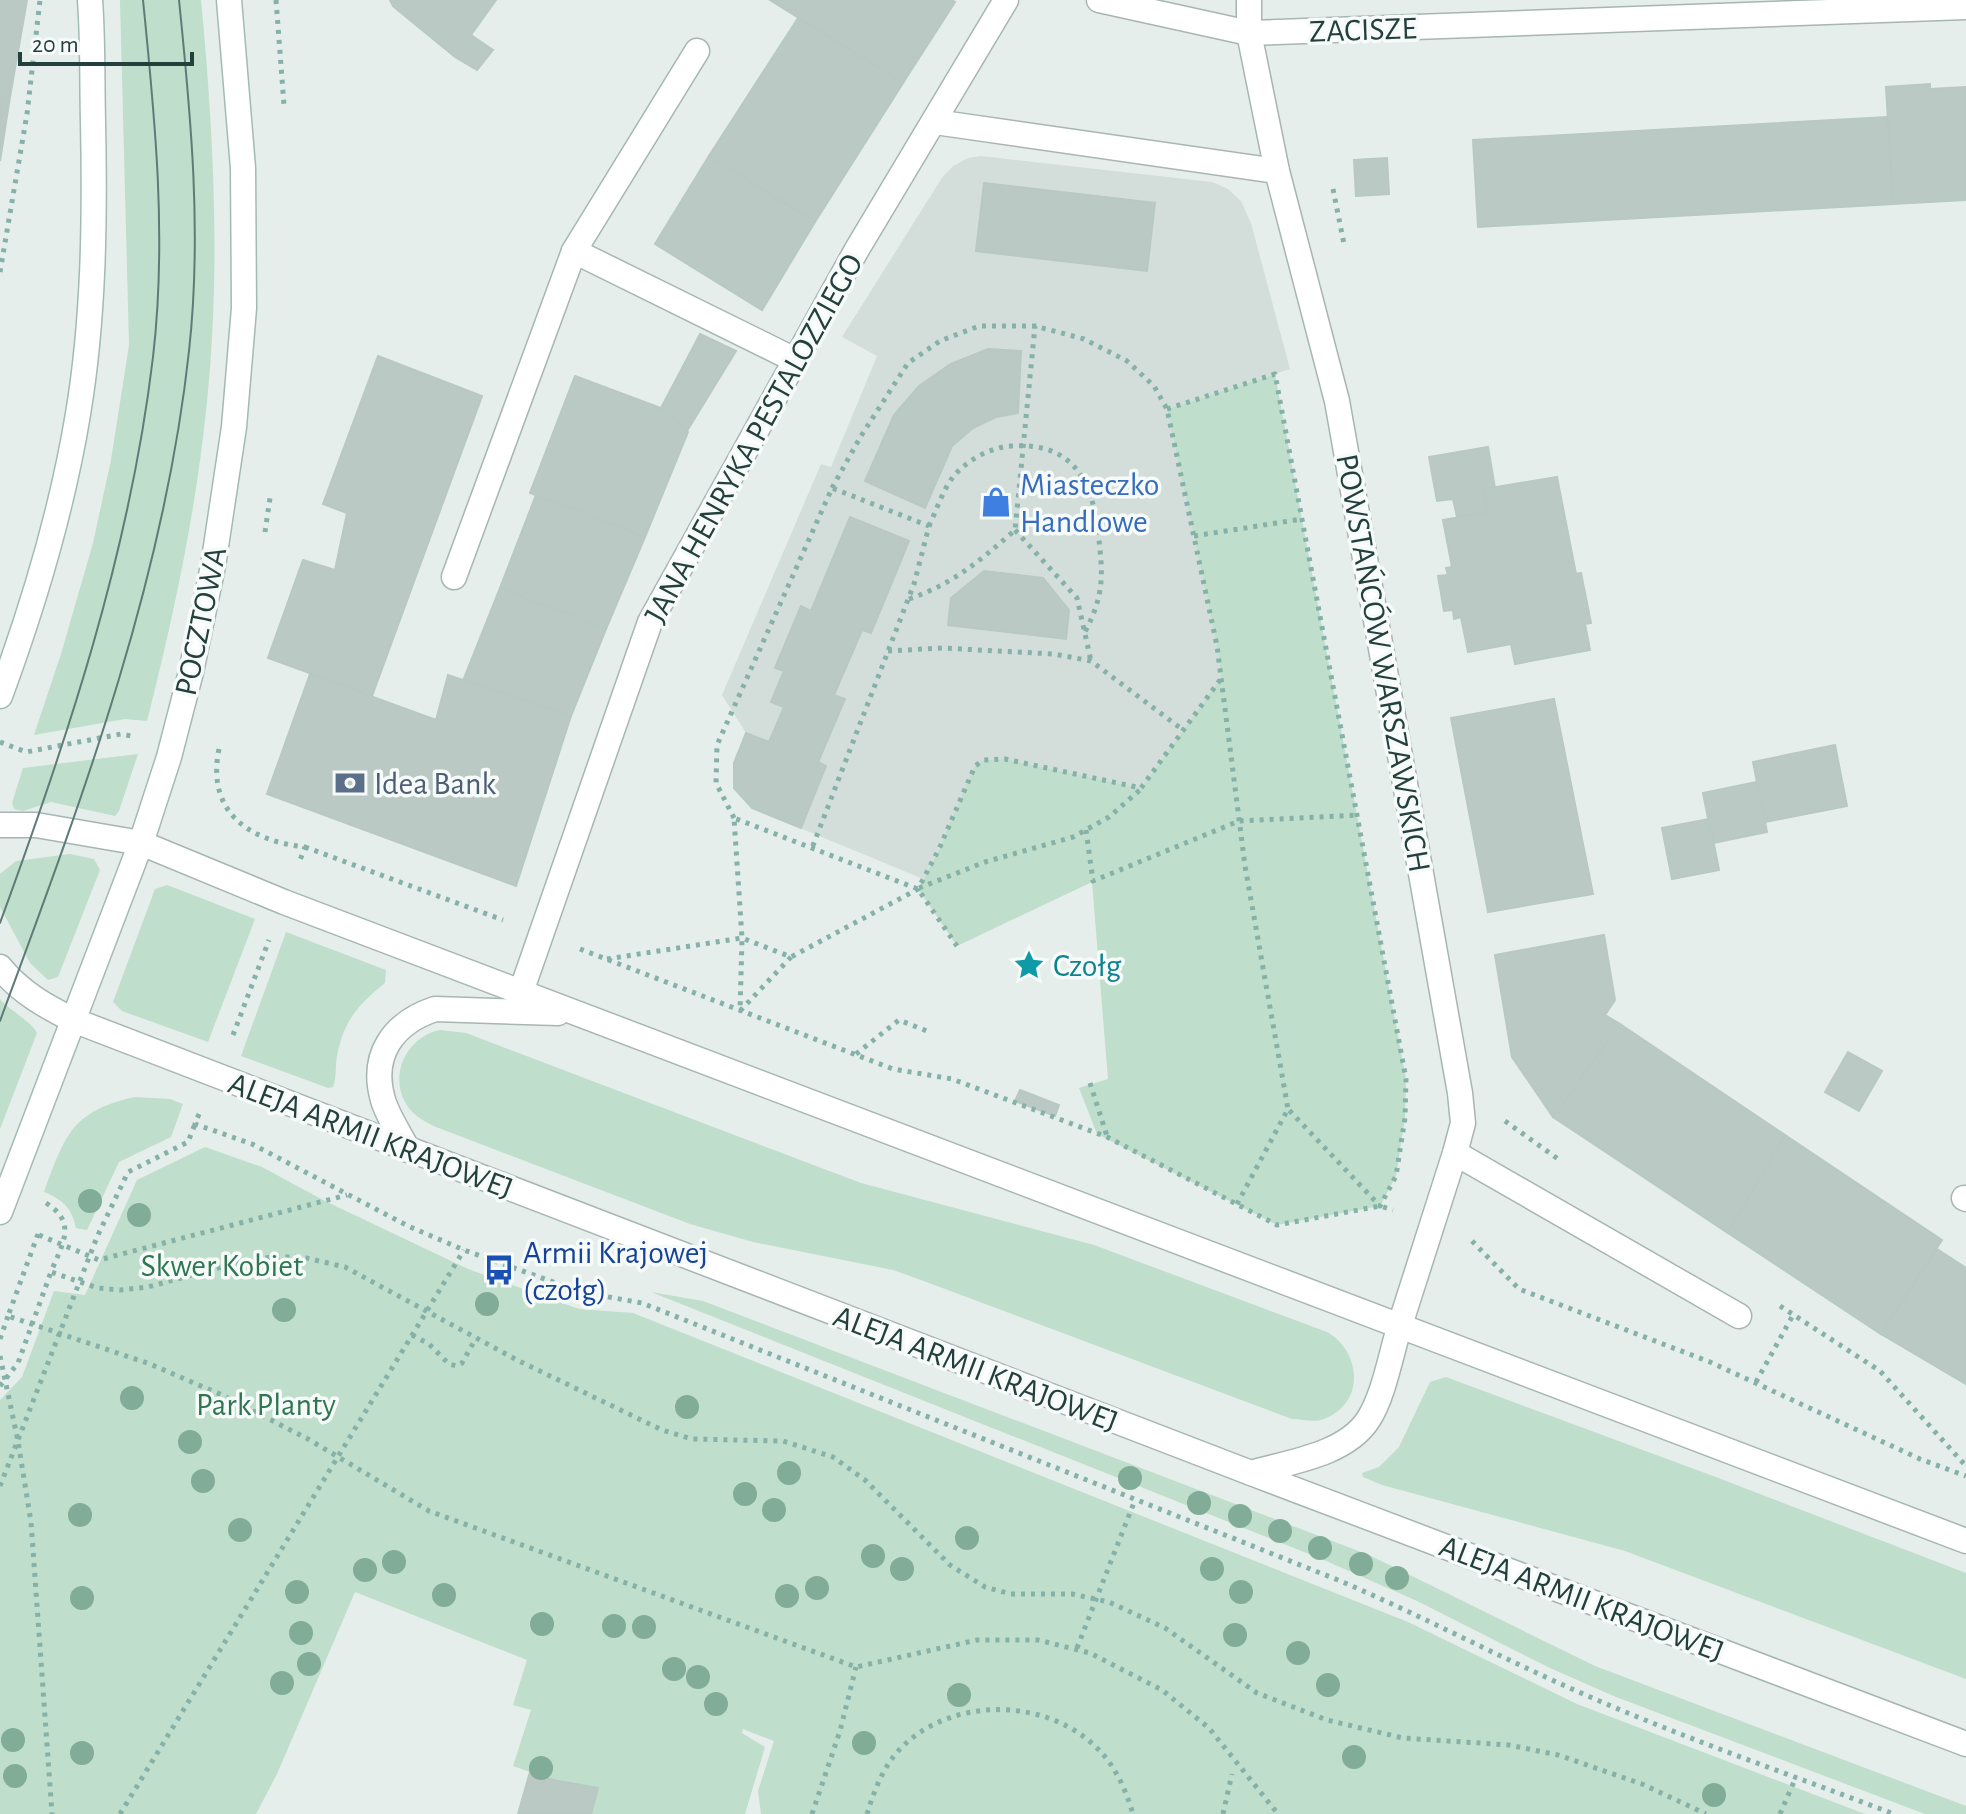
<svg xmlns="http://www.w3.org/2000/svg" width="1966" height="1814" viewBox="0 0 1966 1814" font-family="'Alegreya Sans',sans-serif">
<rect width="100%" height="100%" fill="#e5eeeb"/>
<polygon fill="#d3deda" points="981,156 1212,182 1228,189 1241,201 1251,223 1290,369 1167,409 1217,646 1221,678 1141,788 1005,759 984,760 923,879 752,808 734,788 734,763 746,733 722,695 821,464 831,467 877,356 842,337 943,176 953,166 968,158"/>
<g fill="#bfdecb">
<path d="M120 0H201C214 136 221 275 206 411 195 516 173 619 147 721L125 719 34 735 61 654 93 543 111 460 129 345Z"/>
<polygon points="1275,374 1406,1079 1405,1118 1396,1176 1380,1206 1277,1225 1097,1134 1079,1088 1108,1079 1092,882 957,946 918,889 939,849 975,766 984,760 1005,759 1141,788 1221,678 1217,646 1167,409"/>
<polygon points="138,754 119,811 115,816 51,802 23,811 14,809 12,803 23,768"/>
<polygon points="70,854 94,859 100,870 58,977 48,980 30,963 0,907 0,874 16,861"/>
<polygon points="167,885 255,919 208,1042 122,1011 113,1002 155,889"/>
<path d="M286 932 386 970 385 983C358 1005 344 1020 337 1056 335 1066 337 1077 333 1087L328 1088 241 1056Z"/>
<path d="M0 999C10 1011 31 1021 37 1033L0 1129Z"/>
<path d="M440 1030 466 1033 861 1183 1094 1245 1327 1332C1361 1351 1366 1403 1324 1419 1314 1423 1303 1419 1292 1419L921 1280 893 1270 753 1242 690 1224 436 1127C423 1121 409 1113 403 1098 391 1069 410 1036 440 1030Z"/>
<path d="M135 1097 170 1099 183 1104 171 1137 119 1162 87 1230 76 1228C72 1208 62 1199 44 1192 65 1136 71 1111 135 1097Z"/>
<polygon points="205,1147 262,1167 325,1201 468,1269 579,1309 633,1313 1408,1622 1577,1704 1865,1814 761,1814 758,1791 774,1741 743,1729 742,1733 765,1747 745,1814 593,1814 591,1813 598,1788 553,1780 513,1766 531,1710 513,1705 527,1660 355,1592 277,1774 256,1814 0,1814 0,1400 22,1377 54,1291 85,1295 137,1180"/>
<polygon points="651,1292 703,1301 1369,1555 1595,1666 1966,1806 1966,1814 1925,1814 1616,1697 1550,1668 1417,1601 1324,1560"/>
<polygon points="1446,1377 1713,1476 1966,1573 1966,1679 1625,1551 1382,1485 1363,1477 1362,1473 1379,1467 1399,1447 1430,1382"/>
</g>
<g fill="#bac9c4" stroke="#b8c8c3" stroke-width="2">
<polygon points="0,0 27,0 10,97 0,96"/>
<polygon points="390,0 496,0 471,35 493,50 477,70 455,57 393,6"/>
<polygon points="770,0 952,0 955,2 903,83"/>
<polygon points="798,18 903,83 815,222 709,156"/>
<polygon points="1930,84 1930,89 1966,87 1966,200 1893,204 1886,87"/>
<polygon points="0,96 10,97 0,161"/>
<polygon points="1887,117 1893,204 1478,227 1473,140"/>
<polygon points="709,156 815,222 762,310 655,244"/>
<polygon points="1387,158 1389,194 1356,196 1354,160"/>
<polygon points="984,183 1155,203 1147,271 976,251"/>
<polygon points="700,334 736,351 687,431 661,408"/>
<polygon points="988,349 1021,351 1018,413 996,417 973,428 952,446 925,508 865,481 894,415 919,386 951,364"/>
<polygon points="378,356 482,396 372,696 268,658 303,560 335,570 347,513 323,504"/>
<polygon points="575,376 661,408 688,432 645,537 530,493"/>
<polygon points="1488,447 1495,488 1484,489 1487,512 1457,517 1453,499 1437,501 1429,457"/>
<polygon points="1557,477 1576,574 1581,573 1591,623 1585,624 1590,650 1515,664 1511,644 1468,652 1461,617 1454,619 1453,610 1444,611 1438,576 1448,575 1446,568 1452,567 1443,520 1487,512 1484,489"/>
<polygon points="536,495 645,537 606,629 500,588"/>
<polygon points="850,517 909,541 871,633 862,630 834,695 845,699 818,762 826,766 801,828 752,808 734,788 734,763 746,733 769,742 784,707 771,702 784,671 775,668 801,606 811,611"/>
<polygon points="984,571 1043,578 1069,610 1066,639 948,625 951,598"/>
<polygon points="500,588 606,629 571,716 463,681"/>
<polygon points="310,674 436,720 448,675 571,716 516,886 267,794"/>
<polygon points="1554,699 1593,894 1488,912 1451,718"/>
<polygon points="1835,745 1847,806 1765,822 1753,762"/>
<polygon points="1757,782 1767,832 1713,843 1703,793"/>
<polygon points="1709,819 1719,870 1672,879 1662,828"/>
<polygon points="1604,935 1615,1000 1605,1015 1620,1024 1553,1117 1512,1057 1495,955"/>
<polygon points="1620,1024 1785,1135 1728,1233 1553,1117"/>
<polygon points="1848,1052 1882,1071 1859,1111 1825,1092"/>
<polygon points="1020,1090 1059,1105 1055,1116 1015,1101"/>
<polygon points="1785,1135 1942,1240 1881,1334 1728,1233"/>
<polygon points="1937,1249 1966,1268 1966,1384 1881,1334"/>
<polygon points="530,1772 553,1780 598,1788 591,1814 518,1814"/>
</g>
<g fill="none" stroke-linecap="round" stroke-linejoin="round">
<g stroke="#a7b6b3" stroke-width="27">
<g id="service">
<polyline points="935,122 1277,171"/>
<polyline points="574,251 795,360"/>
<polyline points="454,577 574,251 697,51"/>
<polyline points="1455,1153 1739,1316"/>
<polyline points="1964,1198 1966,1199"/>
</g>
</g>
<g stroke="#a7b6b3" stroke-width="27">
<g id="minor">
<polyline points="1099,0 1249,33 1966,7"/>
<polyline points="1249,0 1249,33 1277,171 1337,401 1460,1093 1463,1123 1455,1153 1400,1325"/>
<polyline points="521,992 650,622 856,251 1006,0"/>
</g>
</g>
<g stroke="#a7b6b3" stroke-width="27">
<g id="tertiary">
<polyline points="0,825 36,825 141,843 284,902 1966,1541"/>
<path d="M0 967C20 992 45 1006 73 1020L1251 1473 1966 1744"/>
<path d="M408 1150C400 1134 388 1117 383 1100 370 1055 393 1023 435 1009L558 1013"/>
<path d="M1251 1473C1289 1462 1345 1455 1368 1420 1384 1396 1391 1353 1400 1325"/>
</g>
</g>
<g stroke="#a4bab4" stroke-width="27">
<g id="secondary">
<path d="M0 696C34 604 62 511 78 414 94 318 95 219 93 122 92 81 93 40 90 0"/>
<polyline points="0,1212 141,843 169,757 191,672 213,566 234,427 244,308 243,168 229,0"/>
</g>
</g>
<g stroke="#86b1a8" stroke-width="5" stroke-dasharray="4 6" stroke-linecap="butt">
<polyline points="276,0 284,105"/>
<polyline points="1333,189 1344,244"/>
<polyline points="0,272 27,114 40,0"/>
<polyline points="1167,409 1275,374 1406,1079 1405,1118 1396,1176 1380,1206 1288,1109"/>
<polyline points="832,488 861,436 908,363 940,341 979,326 1035,326 1084,339 1127,361 1154,386 1167,409 1217,646 1245,866 1288,1109 1237,1204"/>
<path d="M929 526C936 511 943 490 953 477 966 461 990 447 1011 446 1071 442 1092 478 1098 532 1103 574 1105 593 1085 632"/>
<polyline points="1015,530 1077,598 1091,661"/>
<polyline points="265,532 270,498"/>
<polyline points="1194,536 1302,519"/>
<path d="M909 599C953 584 981 560 1015 530L1035 326"/>
<polyline points="888,651 942,648 1054,654 1091,661 1183,730"/>
<polyline points="0,742 26,752 121,734 131,736"/>
<path d="M219 749C206 812 249 841 305 847L299 863"/>
<polyline points="734,818 716,783 717,745 832,488 929,526 914,584 812,848"/>
<polyline points="1086,830 1093,881 1239,821 1358,815"/>
<polyline points="305,847 503,920"/>
<polyline points="919,888 985,862 1073,837 1109,817 1141,789"/>
<polyline points="580,949 893,1069 952,1079 1107,1137 1277,1225 1380,1206 1393,1210"/>
<polyline points="791,957 740,1011 742,938 734,818 918,889 957,946"/>
<polyline points="607,959 742,938 791,957 918,889 939,849 975,766 984,760 1005,759 1141,788 1220,680"/>
<polyline points="233,1035 269,940"/>
<polyline points="856,1054 899,1020 927,1031"/>
<polyline points="1090,1083 1107,1136"/>
<path d="M199 1114 195 1124 252 1144 408 1226 464 1250 581 1292 642 1303 1338 1580C1420 1615 1499 1657 1581 1693 1683 1738 1789 1774 1894 1814"/>
<polyline points="1505,1121 1558,1159"/>
<path d="M46 1203C78 1223 62 1244 51 1272L98 1288 120 1290 148 1287 240 1262 271 1257H302L345 1267 517 1360 662 1430 692 1439 783 1441 833 1457 865 1480 950 1565 985 1587 1011 1594H1072L1109 1602 1165 1628 1257 1693 1327 1720 1403 1738 1509 1745 1558 1755 1642 1784 1706 1814"/>
<polyline points="38,1234 8,1316 150,1364 222,1395 308,1439 429,1511 856,1667 977,1640 1038,1640 1090,1653 1162,1690 1209,1728 1278,1814"/>
<polyline points="39,1235 99,1260 347,1195"/>
<polyline points="1472,1241 1519,1289 1710,1362 1920,1459 1966,1476"/>
<polyline points="1780,1306 1880,1371 1966,1466"/>
<polyline points="412,1335 429,1344 449,1364 457,1366 462,1363 476,1338"/>
<polyline points="0,1339 8,1316"/>
<polyline points="0,1356 18,1441 31,1522 52,1814"/>
<polyline points="1756,1382 1793,1315"/>
<polyline points="0,1386 18,1363 51,1272"/>
<polyline points="0,1486 97,1237 128,1172 188,1142 195,1124"/>
<polyline points="1077,1648 1135,1500"/>
<polyline points="120,1814 464,1250"/>
<polyline points="812,1814 840,1731 856,1667"/>
<path d="M867 1814C874 1791 883 1767 900 1749 950 1697 1043 1697 1095 1746 1115 1765 1125 1788 1133 1814"/>
<polyline points="1223,1814 1232,1774"/>
<polyline points="1780,1814 1796,1777"/>
</g>
<use href="#service" stroke="#fff" stroke-width="24"/>
<use href="#minor" stroke="#fff" stroke-width="24"/>
<use href="#tertiary" stroke="#fff" stroke-width="24"/>
<use href="#secondary" stroke="#fff" stroke-width="24"/>
<g stroke="#5f7b77" stroke-width="2">
<path d="M0 923C67 740 130 552 153 357 167 238 155 118 143 0"/>
<path d="M0 1021C80 804 164 583 189 351 202 234 191 117 179 0"/>
</g>
</g>
<g fill="#81ac97">
<circle cx="90" cy="1201" r="12"/>
<circle cx="139" cy="1215" r="12"/>
<circle cx="487" cy="1304" r="12"/>
<circle cx="284" cy="1310" r="12"/>
<circle cx="132" cy="1398" r="12"/>
<circle cx="687" cy="1407" r="12"/>
<circle cx="190" cy="1442" r="12"/>
<circle cx="789" cy="1473" r="12"/>
<circle cx="1130" cy="1478" r="12"/>
<circle cx="203" cy="1481" r="12"/>
<circle cx="745" cy="1494" r="12"/>
<circle cx="1199" cy="1503" r="12"/>
<circle cx="774" cy="1510" r="12"/>
<circle cx="80" cy="1515" r="12"/>
<circle cx="1240" cy="1516" r="12"/>
<circle cx="240" cy="1530" r="12"/>
<circle cx="1280" cy="1531" r="12"/>
<circle cx="967" cy="1538" r="12"/>
<circle cx="1320" cy="1548" r="12"/>
<circle cx="873" cy="1556" r="12"/>
<circle cx="394" cy="1562" r="12"/>
<circle cx="1361" cy="1564" r="12"/>
<circle cx="902" cy="1569" r="12"/>
<circle cx="1212" cy="1569" r="12"/>
<circle cx="365" cy="1570" r="12"/>
<circle cx="1397" cy="1578" r="12"/>
<circle cx="817" cy="1588" r="12"/>
<circle cx="297" cy="1592" r="12"/>
<circle cx="1241" cy="1592" r="12"/>
<circle cx="444" cy="1595" r="12"/>
<circle cx="787" cy="1596" r="12"/>
<circle cx="82" cy="1598" r="12"/>
<circle cx="542" cy="1624" r="12"/>
<circle cx="614" cy="1626" r="12"/>
<circle cx="644" cy="1627" r="12"/>
<circle cx="301" cy="1633" r="12"/>
<circle cx="1235" cy="1635" r="12"/>
<circle cx="1298" cy="1653" r="12"/>
<circle cx="309" cy="1664" r="12"/>
<circle cx="674" cy="1669" r="12"/>
<circle cx="698" cy="1677" r="12"/>
<circle cx="282" cy="1683" r="12"/>
<circle cx="1328" cy="1685" r="12"/>
<circle cx="959" cy="1695" r="12"/>
<circle cx="716" cy="1704" r="12"/>
<circle cx="13" cy="1740" r="12"/>
<circle cx="864" cy="1743" r="12"/>
<circle cx="82" cy="1753" r="12"/>
<circle cx="1354" cy="1757" r="12"/>
<circle cx="541" cy="1768" r="12"/>
<circle cx="15" cy="1776" r="12"/>
<circle cx="1714" cy="1795" r="12"/>
</g>
<defs>
<g id="shop-bare" transform="scale(2.4)"><path d="M-5-2.5h2.3a2.7 3.5 0 0 1 5.4 0H5L5.5 6h-11ZM-1.5-2.5h3a1.5 2.3 0 0 0-3 0Z" fill="#3f7fe0" stroke="#f6faf9" stroke-width="2.5" paint-order="stroke"/></g>
<g id="bank-bare" transform="scale(2.4)"><path d="M-6-4H6V4H-6ZM0-2.3a2.3 2.3 0 1 0 0 4.6a2.3 2.3 0 1 0 0-4.6Z" fill="#5c6f8a" stroke="#f6faf9" stroke-width="2.5" paint-order="stroke"/></g>
<g id="sight-bare" transform="scale(2.4)"><path d="M0-6L1.8-2.2L6-1.7L2.9 1.2L3.7 5.4L0 3.3L-3.7 5.4L-2.9 1.2L-6-1.7L-1.8-2.2Z" fill="#0f9aa8" stroke="#f6faf9" stroke-width="2.5" paint-order="stroke"/></g>
<g id="bus-bare" transform="scale(2.4)"><path d="M-5-6H5V4H4V6H2V4H-2V6H-4V4H-5ZM-3.5-4V0h7V-4ZM-3.5 1.2v1.5H-2V1.2ZM2 1.2v1.5H3.5V1.2Z" fill="#1a4fb4" stroke="#f6faf9" stroke-width="2.5" paint-order="stroke"/></g>
</defs>
<g fill-rule="evenodd">
<use href="#shop-bare" x="996" y="502"/>
<use href="#bank-bare" x="350" y="783"/>
<use href="#sight-bare" x="1029" y="965"/>
<use href="#bus-bare" x="499" y="1270"/>
</g>
<g text-anchor="middle" stroke-width="7" stroke-linejoin="round" paint-order="stroke">
<g font-size="32" fill="#24403c" stroke="#f6faf9">
<text transform="translate(1363 29) rotate(-2)" y="11">ZACISZE</text>
<text transform="translate(753 438) rotate(-61)" y="11">JANA HENRYKA PESTALOZZIEGO</text>
<text transform="translate(200 621) rotate(-78)" y="11">POCZTOWA</text>
<text transform="translate(1384 663) rotate(80)" y="11">POWSTAŃCÓW WARSZAWSKICH</text>
<text transform="translate(371 1135) rotate(21)" y="11">ALEJA ARMII KRAJOWEJ</text>
<text transform="translate(976 1368) rotate(21)" y="11">ALEJA ARMII KRAJOWEJ</text>
<text transform="translate(1582 1598) rotate(21)" y="11">ALEJA ARMII KRAJOWEJ</text>
</g>
<g font-size="32" fill="#366cbe" stroke="#f6faf9" text-anchor="start">
<text x="1020" y="495">Miasteczko<tspan x="1020" dy="37">Handlowe</tspan></text>
</g>
<g font-size="32" fill="#4e5e75" stroke="#f6faf9" text-anchor="start">
<text x="374" y="794">Idea Bank</text>
</g>
<g font-size="32" fill="#0d838f" stroke="#f6faf9" text-anchor="start">
<text x="1053" y="976">Czołg</text>
</g>
<g font-size="32" fill="#164399" stroke="#f6faf9" text-anchor="start">
<text x="523" y="1263">Armii Krajowej<tspan x="523" dy="37">(czołg)</tspan></text>
</g>
<g font-size="32" fill="#2f7652" stroke="#f6faf9">
<text x="222" y="1276">Skwer Kobiet</text>
<text x="266" y="1415">Park Planty</text>
</g>
</g>
<path d="M20 52v12h172v-12" fill="none" stroke="#24403c" stroke-width="4"/>
<text x="32" y="52" font-size="24" fill="#24403c" stroke="#f6faf9" stroke-width="6" paint-order="stroke">20 m</text>
</svg>
